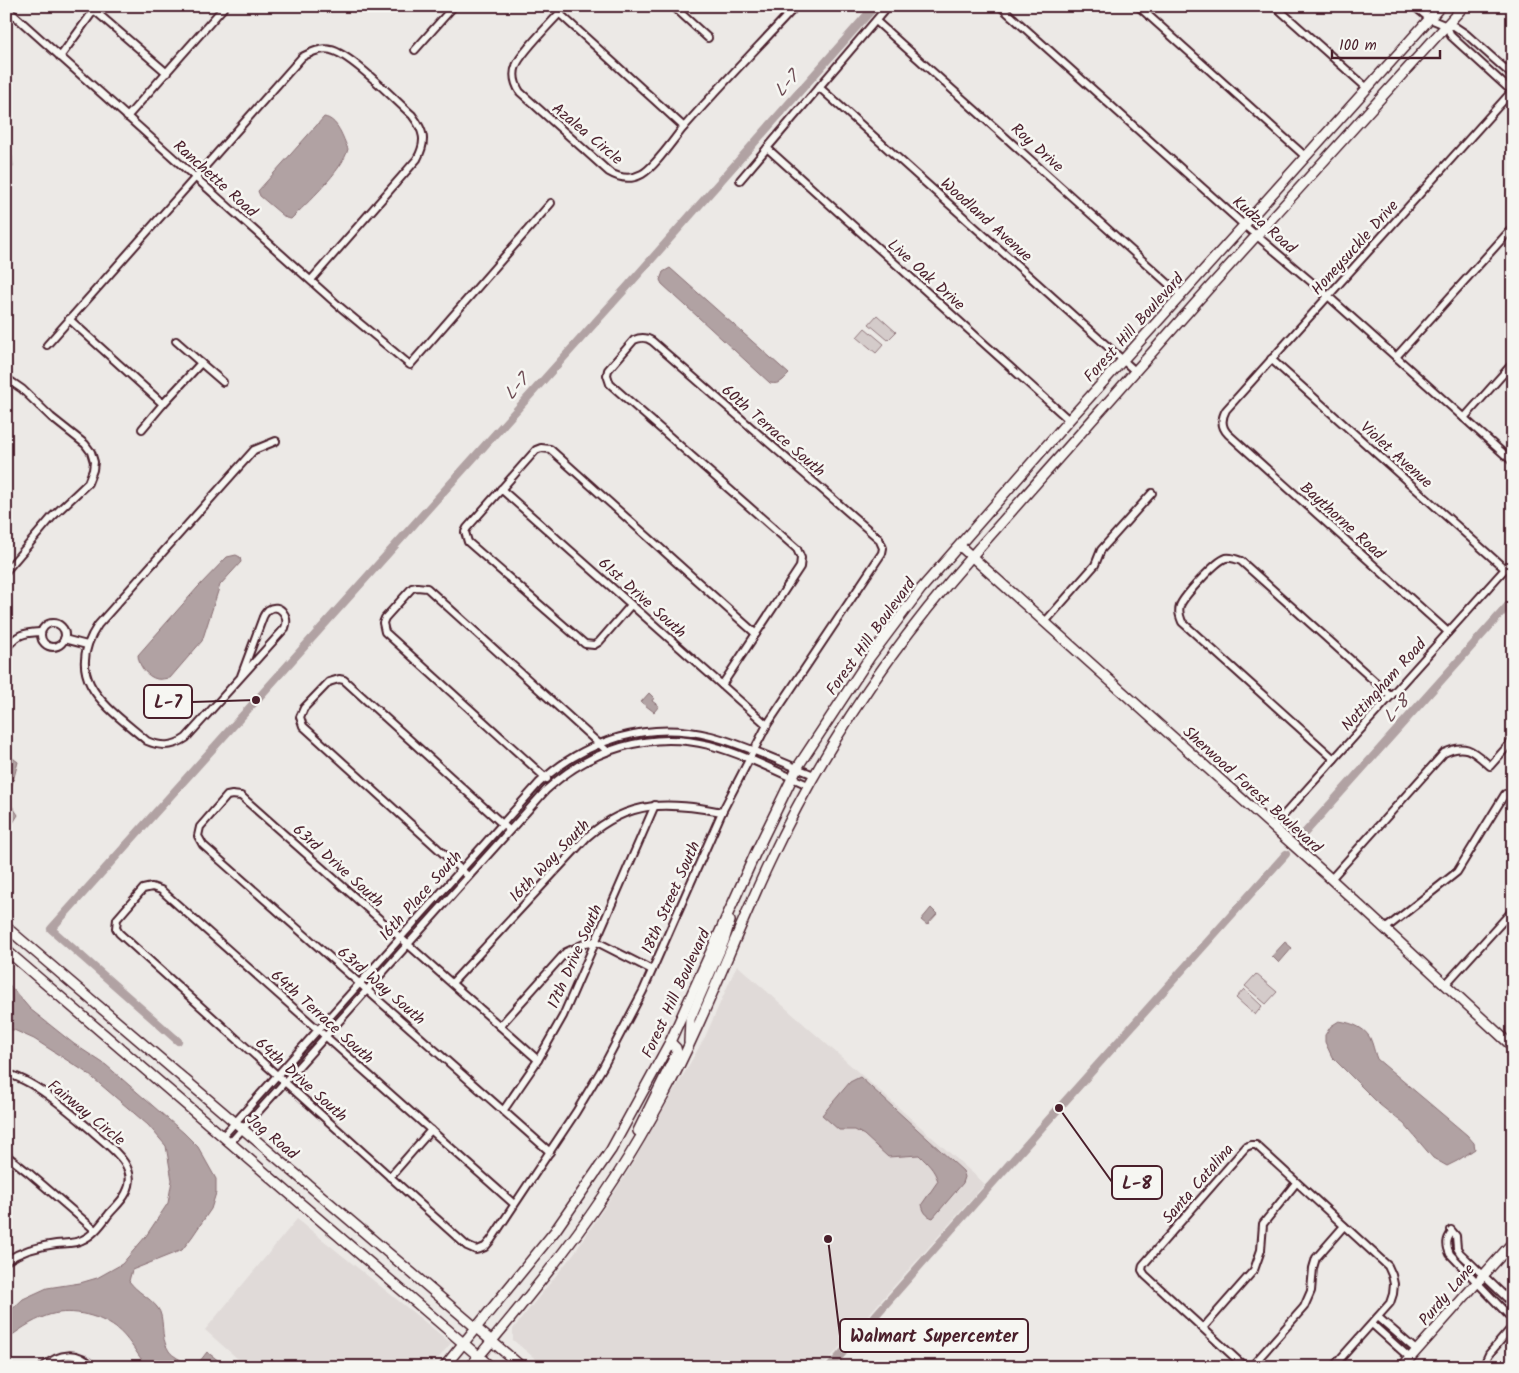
<svg xmlns="http://www.w3.org/2000/svg" width="1519" height="1373" viewBox="0 0 1519 1373" font-family="Kalam,sans-serif">
<rect width="100%" height="100%" fill="#ece9e6"/>
<filter id="ink" filterUnits="userSpaceOnUse"><feTurbulence type="fractalNoise" baseFrequency=".02" numOctaves="2"/><feDisplacementMap in="SourceGraphic" scale="10" xChannelSelector="R" yChannelSelector="G"/><feConvolveMatrix kernelMatrix="1 2 1 2 8 2 1 2 1" color-interpolation-filters="sRGB"/></filter>
<g filter="url(#ink)">
<g fill="#e0dad8">
<polygon points="737,965 985,1184 822,1367 545,1367 513,1340 513,1329 575,1252 627,1173 705,1037"/>
<polygon points="297,1219 451,1343 431,1367 247,1367 205,1330"/>
</g>
<g fill="#d4cbca" stroke="#8f757a">
<polygon points="877,315 896,332 888,340 869,324"/>
<polygon points="865,328 884,344 876,353 857,337"/>
<polygon points="1256,974 1277,992 1266,1004 1245,986"/>
<polygon points="1244,989 1262,1006 1255,1015 1236,998"/>
</g>
<g fill="#b1a2a3" stroke="#886e73">
<path d="M324 117C338 119 343 138 348 149 343 170 306 204 291 219L286 218 260 196 258 191Z"/>
<polygon points="6,151 12,156 13,166 6,176"/>
<path d="M670 268 789 374C783 380 780 385 770 383L662 284 660 280 663 272Z"/>
<path d="M236 555 240 557 241 562 220 585 202 641 170 678C166 678 161 680 157 679 147 677 138 665 138 655L198 587 227 557Z"/>
<polygon points="649,693 654,698 652,701 659,706 654,712 641,702"/>
<polygon points="6,753 18,762 8,800 18,815 6,834"/>
<polygon points="931,908 937,914 927,925 921,920"/>
<polygon points="1285,942 1292,948 1279,963 1272,956"/>
<path d="M6 981 30 1009 74 1044 106 1065 184 1133 198 1147 216 1179V1193L211 1209 192 1237 182 1250 132 1270 129 1281C137 1292 149 1297 157 1307 166 1317 159 1337 169 1351 172 1356 183 1361 188 1364L200 1361 207 1352 227 1367H147C137 1354 128 1337 116 1328 97 1314 68 1308 46 1316 32 1321 17 1331 6 1340V1315L23 1299 47 1288 80 1283 97 1278 122 1264 146 1236 168 1203 172 1180 166 1146 148 1125 87 1073 34 1039 14 1030 6 1029Z"/>
<path d="M1339 1021C1352 1023 1368 1028 1372 1043 1374 1049 1375 1054 1377 1059L1467 1135 1474 1143 1475 1149 1457 1161 1447 1166 1433 1158 1404 1124 1380 1105 1332 1057 1325 1042V1035L1331 1026Z"/>
<path d="M860 1077 963 1171 965 1177 963 1183 933 1218C926 1216 923 1211 922 1204L938 1181C934 1169 928 1164 919 1155L888 1157 864 1135 855 1130H839L822 1115 850 1082Z"/>
</g>
<g fill="none" stroke-linecap="round" stroke-linejoin="round">
<g stroke="#b1a2a3" stroke-width="8">
<polyline points="1301,837 1513,600"/>
<polyline points="178,1041 51,929 627,287 875,6"/>
<polyline points="830,1367 1059,1108 1286,854"/>
</g>
<g stroke="#4a1f2b" stroke-width="10">
<g id="street">
<path d="M566 6C555 19 520 53 516 66 512 76 515 84 520 92L609 172C619 178 631 180 642 174 655 167 673 140 683 128 719 87 758 47 796 6"/>
<polyline points="673,6 708,38"/>
<polyline points="1000,6 1244,225 1328,296 1513,462"/>
<polyline points="1138,6 1306,157"/>
<polyline points="1275,6 1367,88"/>
<polyline points="1414,6 1430,19 1447,26 1454,26 1466,34 1512,75 1513,79"/>
<polyline points="6,8 339,306 410,365 551,203"/>
<polyline points="94,10 167,73"/>
<polyline points="559,13 684,127"/>
<polyline points="876,21 1181,295"/>
<polyline points="1447,26 1451,36 1507,87 1513,87"/>
<polyline points="415,50 454,6"/>
<polyline points="60,57 97,6"/>
<polyline points="820,88 1135,371"/>
<polyline points="127,117 225,6"/>
<polyline points="767,148 1069,420"/>
<polyline points="740,180 888,6"/>
<polyline points="69,319 163,404 142,429"/>
<path d="M47 345 302 57C310 53 321 47 331 50 351 54 395 100 412 115 424 131 427 141 417 159L311 280"/>
<polyline points="1396,357 1513,227"/>
<polyline points="1271,359 1505,569"/>
<polyline points="201,363 223,382"/>
<polyline points="6,378 22,389 51,417 85,444 91,452 94,462 93,470 88,483 52,517 6,571"/>
<polyline points="163,404 201,363 176,341"/>
<polyline points="1464,418 1513,363"/>
<polyline points="501,489 767,725"/>
<polyline points="631,605 599,642 594,645 585,644 468,542 465,532 467,528 536,450 541,448 550,449 756,634"/>
<polyline points="1045,622 1095,565 1101,550 1152,493"/>
<circle cx="53" cy="635" r="12"/>
<path d="M1448 632 1228 434C1221 427 1221 419 1226 410L1513 90"/>
<polyline points="64,639 87,645"/>
<path d="M6 648C18 634 23 633 40 632"/>
<path d="M241 676 263 617C264 614 266 612 268 610 279 602 290 616 285 628L186 738C173 747 161 747 147 741 109 708 61 680 98 625L254 450 276 441"/>
<path d="M1334 759 1182 622C1180 617 1178 612 1180 606 1183 597 1216 561 1226 558 1231 557 1236 559 1241 561L1391 696"/>
<polyline points="547,779 385,632 383,623 385,618 412,588 417,587 427,588 607,751"/>
<polyline points="1273,827 1513,560"/>
<polyline points="468,876 303,726 300,717 304,708 329,682 339,679 344,680 509,830"/>
<path d="M1331 879 1444 753C1466 742 1474 752 1490 766L1513 740"/>
<polyline points="1385,929 1457,872 1505,794"/>
<path d="M452 983 587 837C630 799 669 802 722 812"/>
<polyline points="1445,985 1513,910"/>
<polyline points="500,1026 566,952 586,943 595,941 652,970"/>
<polyline points="538,1060 241,796 232,795 227,796 200,827 198,836 203,845 550,1152"/>
<path d="M6 1074C32 1078 71 1113 91 1130 108 1146 141 1166 126 1193 122 1201 115 1207 109 1214 102 1223 94 1235 82 1240 74 1244 65 1243 56 1244 39 1246 21 1251 6 1261"/>
<polyline points="503,1111 538,1060 563,1016 655,805"/>
<path d="M223 1136 539 783C585 740 649 720 711 736 746 745 780 762 814 775"/>
<path d="M230 1143 546 790C589 750 650 730 709 745 743 754 776 771 808 785"/>
<polyline points="6,1155 29,1173 95,1230"/>
<polyline points="390,1177 431,1130"/>
<path d="M514 1204 161 890 152 887 143 889 117 919 116 928 119 933 467 1246 476 1250 480 1249 485 1247 491 1240 576 1112 603 1067 643 991 722 812 767 725 882 553 883 548 879 539 652 341C646 337 641 337 634 340L608 370 607 375 610 384 797 549 801 558 800 567 722 685"/>
<polyline points="1451,1230 1456,1236 1457,1248 1460,1253 1513,1304"/>
<path d="M1452 1232C1446 1240 1446 1245 1450 1254L1513 1320"/>
<polyline points="1378,1317 1416,1350"/>
<polyline points="1372,1324 1410,1358"/>
<polyline points="1203,1328 1254,1270 1261,1250 1263,1224 1296,1183"/>
<path d="M43 1367C59 1353 78 1350 93 1367"/>
<polyline points="1245,1367 1145,1275 1142,1270 1143,1265 1246,1147 1251,1145 1256,1145 1388,1266 1392,1275 1394,1284 1393,1294 1390,1303 1333,1367"/>
<polyline points="1251,1367 1304,1307 1311,1291 1313,1268 1316,1258 1344,1226"/>
<polyline points="1483,1367 1489,1354 1513,1326"/>
</g>
</g>
<g stroke="#4a1f2b" stroke-width="12">
<g id="secondary">
<polyline points="960,546 1331,879 1513,1047"/>
<polyline points="6,927 522,1367"/>
<polyline points="6,950 491,1367"/>
<polyline points="689,1042 690,1019 724,941 730,921"/>
<polyline points="638,1131 677,1052 676,1048 670,1042"/>
<polyline points="444,1367 555,1231 611,1150 670,1042 755,854 797,768 870,657 921,589 1069,420 1441,6"/>
<path d="M470 1367C502 1329 534 1291 564 1251 601 1203 634 1151 663 1097 704 1021 733 939 770 861 822 750 890 649 971 557L1209 288 1464 6"/>
<polyline points="1402,1367 1513,1242"/>
</g>
</g>
<use href="#street" stroke="#f6f6f2" stroke-width="6"/>
<use href="#secondary" stroke="#f6f6f2" stroke-width="9"/>
</g>
</g>
<g text-anchor="middle" stroke-width="5" stroke-linejoin="round" paint-order="stroke">
<g font-size="16" fill="#4a1f2b" stroke="#f6f6f2">
<text transform="translate(588 133) rotate(40)" y="6">Azalea Circle</text>
<text transform="translate(1038 147) rotate(42)" y="6">Roy Drive</text>
<text transform="translate(216 178) rotate(42)" y="6">Ranchette Road</text>
<text transform="translate(987 219) rotate(42)" y="6">Woodland Avenue</text>
<text transform="translate(1265 224) rotate(41)" y="6">Kudza Road</text>
<text transform="translate(1354 247) rotate(-48)" y="6">Honeysuckle Drive</text>
<text transform="translate(927 274) rotate(42)" y="6">Live Oak Drive</text>
<text transform="translate(1133 327) rotate(-48)" y="6">Forest Hill Boulevard</text>
<text transform="translate(774 430) rotate(41)" y="6">60th Terrace South</text>
<text transform="translate(1397 454) rotate(42)" y="6">Violet Avenue</text>
<text transform="translate(1343 520) rotate(42)" y="6">Baythorne Road</text>
<text transform="translate(643 597) rotate(42)" y="6">61st Drive South</text>
<text transform="translate(870 636) rotate(-54)" y="6">Forest Hill Boulevard</text>
<text transform="translate(1383 684) rotate(-48)" y="6">Nottingham Road</text>
<text transform="translate(1253 789) rotate(42)" y="6">Sherwood Forest Boulevard</text>
<text transform="translate(549 860) rotate(-46)" y="6">16th Way South</text>
<text transform="translate(339 865) rotate(42)" y="6">63rd Drive South</text>
<text transform="translate(420 895) rotate(-48)" y="6">16th Place South</text>
<text transform="translate(670 897) rotate(-66)" y="6">18th Street South</text>
<text transform="translate(574 956) rotate(-66)" y="6">17th Drive South</text>
<text transform="translate(382 985) rotate(41)" y="6">63rd Way South</text>
<text transform="translate(675 993) rotate(-65)" y="6">Forest Hill Boulevard</text>
<text transform="translate(323 1016) rotate(42)" y="6">64th Terrace South</text>
<text transform="translate(302 1079) rotate(42)" y="6">64th Drive South</text>
<text transform="translate(87 1112) rotate(39)" y="6">Fairway Circle</text>
<text transform="translate(273 1136) rotate(40)" y="6">Jog Road</text>
<text transform="translate(1197 1183) rotate(-49)" y="6">Santa Catalina</text>
<text transform="translate(1446 1294) rotate(-49)" y="6">Purdy Lane</text>
</g>
<g font-size="18" font-style="italic" fill="#6e4d55" stroke="#f6f6f2">
<text transform="translate(786 84) rotate(-48)" y="6">L-7</text>
<text transform="translate(516 387) rotate(-48)" y="6">L-7</text>
<text transform="translate(1396 709) rotate(-48)" y="6">L-8</text>
</g>
</g>
<path fill="none" stroke="#4a1f2b" stroke-width="2" d="M256 700L192 702M1059 1108L1112 1182M828 1239L840 1336"/>
<g fill="#4a1f2b" stroke="#f6f6f2" stroke-width="2">
<circle cx="256" cy="700" r="5"/>
<circle cx="1059" cy="1108" r="5"/>
<circle cx="828" cy="1239" r="5"/>
</g>
<g fill="#f6f6f2" stroke="#4a1f2b" stroke-width="2">
<rect x="144" y="685" width="48" height="33" rx="5"/>
<rect x="1112" y="1166" width="50" height="33" rx="5"/>
<rect x="840" y="1319" width="188" height="33" rx="5"/>
</g>
<g font-size="18" text-anchor="middle" font-weight="bold" fill="#4a1f2b">
<text x="168" y="708">L-7</text>
<text x="1137" y="1189">L-8</text>
<text x="934" y="1342">Walmart Supercenter</text>
</g>
<rect width="1519" height="1373" fill="none" stroke="#f6f6f2" stroke-width="25"/>
<rect x="12" y="12" width="1494" height="1348" fill="none" stroke="#4a1f2b" stroke-width="2" filter="url(#ink)"/>
<path d="M1332 50v8h108v-8" fill="none" stroke="#4a1f2b" stroke-width="2.5"/>
<text x="1339" y="50" font-size="15" fill="#4a1f2b" stroke="#f6f6f2" stroke-width="4" paint-order="stroke">100 m</text>
</svg>
